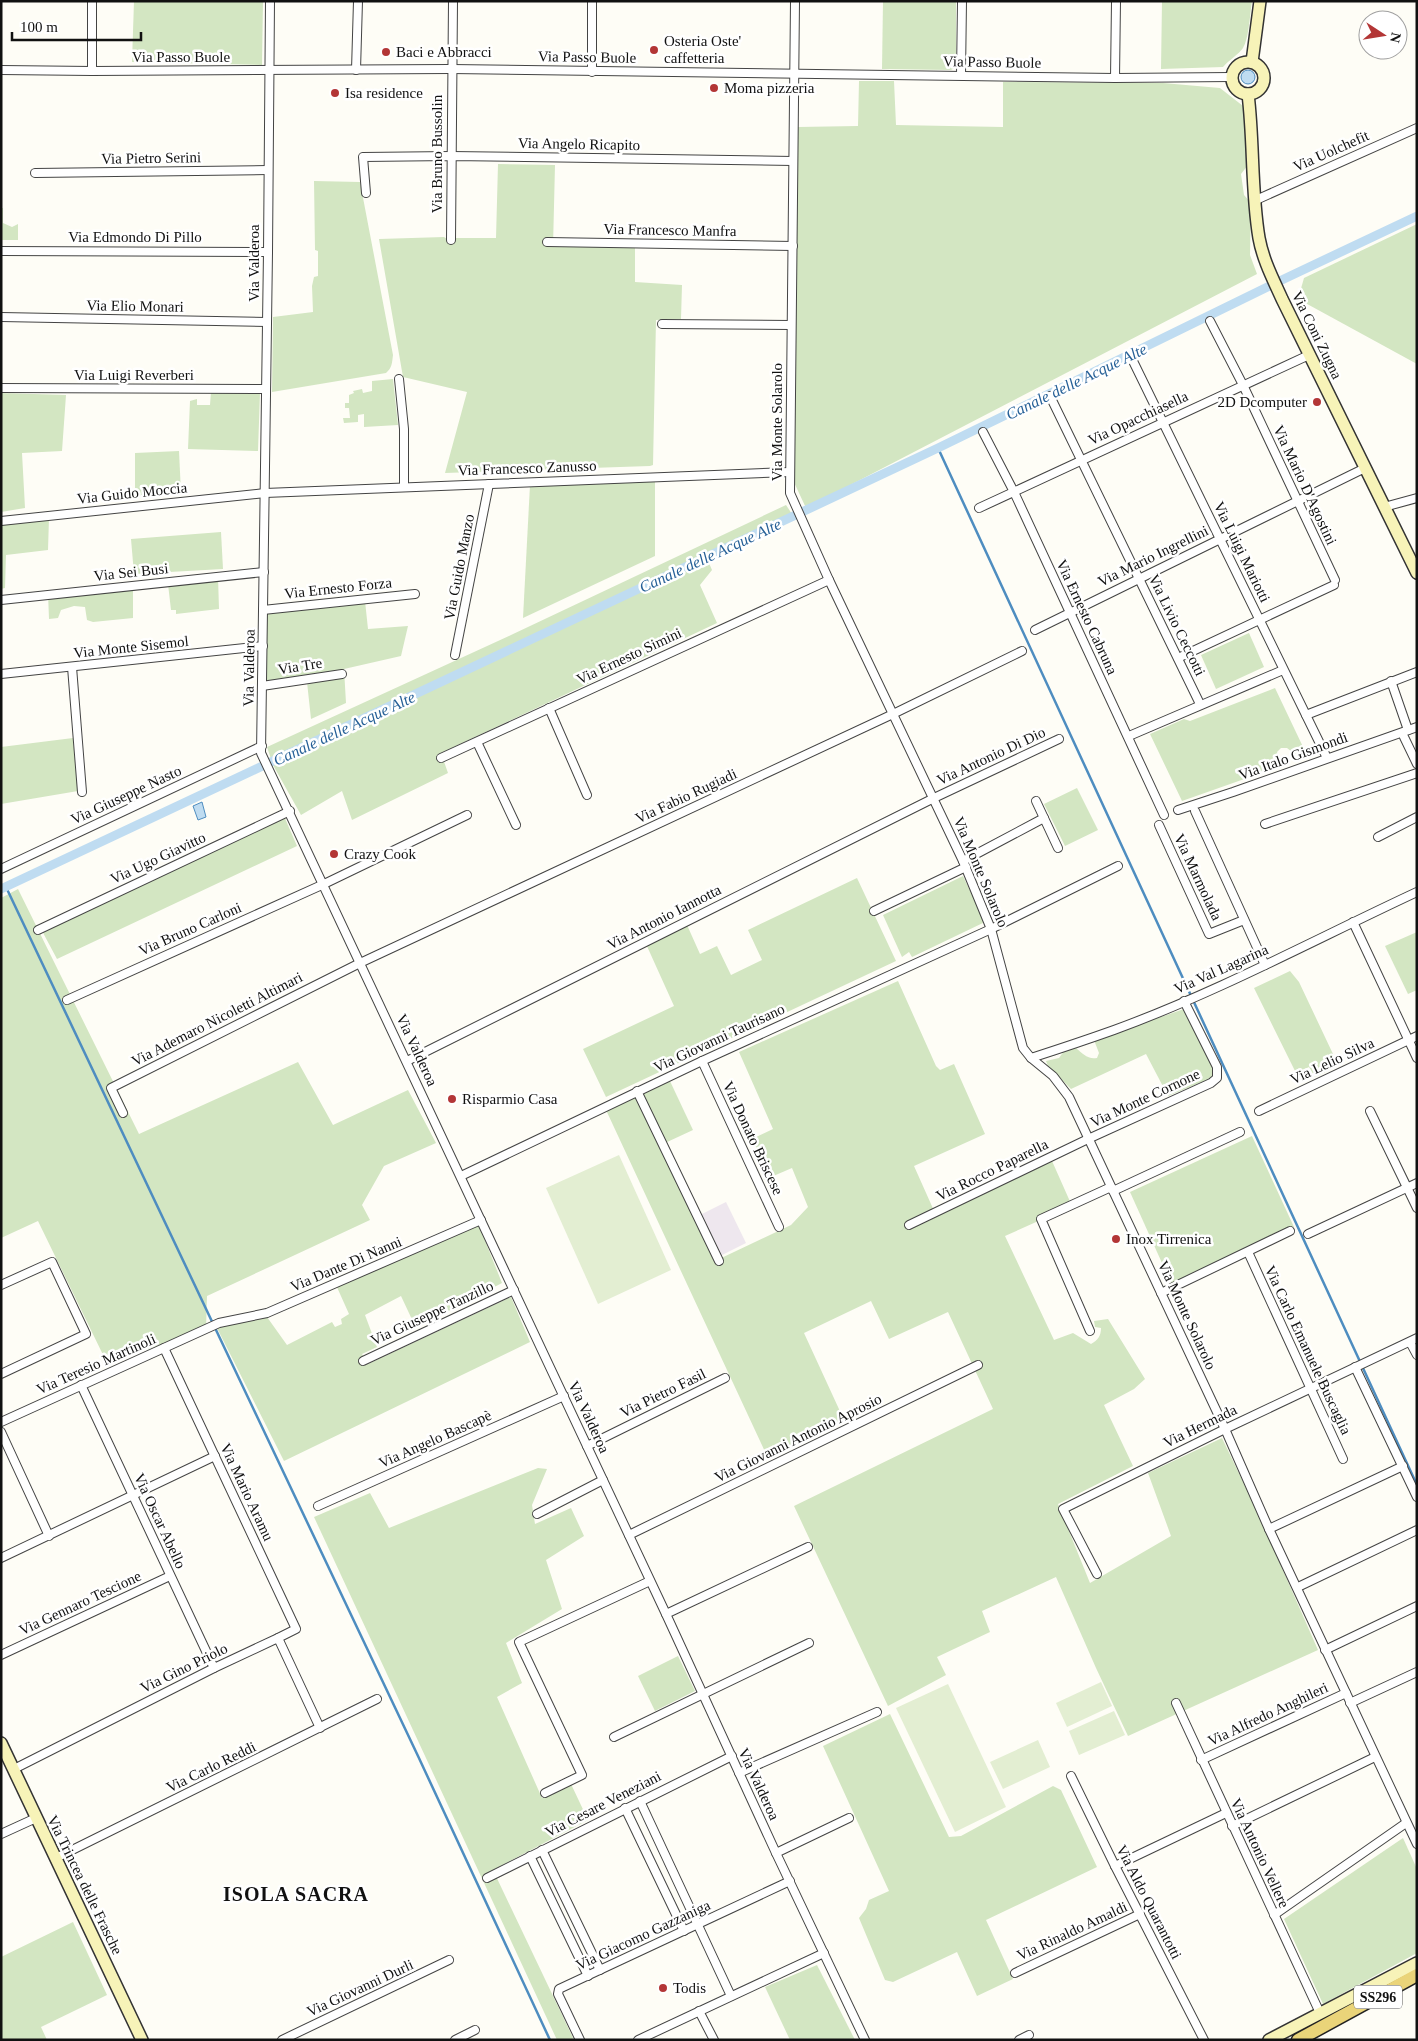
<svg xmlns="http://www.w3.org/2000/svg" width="1418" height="2041" viewBox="0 0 1418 2041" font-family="Georgia,serif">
<rect width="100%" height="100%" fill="#fefdf6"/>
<polygon fill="#eee7ee" points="726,1202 746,1243 720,1256 700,1215"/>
<g fill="#d3e6c2">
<polygon points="134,1 263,1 262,65 132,62"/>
<polygon points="883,1 956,1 956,67 951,70 882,69"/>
<path d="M1162 1H1252C1250 13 1249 39 1243 48 1239 54 1228 61 1223 67L1161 69Z"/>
<polygon points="859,81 894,81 896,125 1003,127 1003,82 1163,83 1220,88 1243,106 1248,165 1241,174 1244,195 1251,203 1250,255 1257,274 806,508 792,478 798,127 858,126"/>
<polygon points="498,164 555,165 553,247 635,247 635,282 682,285 681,319 656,320 653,465 650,466 445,473 467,392 403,377 379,239 444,237 452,242 453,238 496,238"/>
<path d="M314 181 360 182 393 355C392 363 392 368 386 373L272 392 273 317 313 312 312 286 314 277 318 276V251L315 250Z"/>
<polygon points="1,208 3,208 3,223 12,227 18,224 18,240 1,240"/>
<polygon points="1417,224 1417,364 1298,299 1304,278"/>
<polygon points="393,379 398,425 364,427 364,414 358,415 358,422 344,423 343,418 350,418 349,408 345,408 345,403 349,403 349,395 354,393 353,391 362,389 363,393 372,391 372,381"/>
<polygon points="211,392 260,393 258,451 188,449 190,401 197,399 197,405 210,405"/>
<polygon points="1,393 66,395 62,451 22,453 25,508 1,512"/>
<polygon points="179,451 181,493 135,496 135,453"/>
<polygon points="655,481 655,556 523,618 530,485"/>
<polygon points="786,505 792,514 705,554 712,570 700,585 717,623 441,753 448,773 352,820 342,791 301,815 273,765 267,747 511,635"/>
<polygon points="49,518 48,550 6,555 5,588 1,589 1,522"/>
<polygon points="221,532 223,569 134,574 131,539"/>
<polygon points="218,577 219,609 176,614 176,610 171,610 168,584"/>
<polygon points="133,588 133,618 93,622 87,620 85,607 74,606 61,610 58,618 49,619 48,593"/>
<polygon points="365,601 368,629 408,626 401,656 344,669 346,703 311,719 307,682 265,688 264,611"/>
<polygon points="1249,633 1264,667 1216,689 1201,655"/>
<polygon points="1275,688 1304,749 1296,755 1287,748 1281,748 1277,752 1281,766 1182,801 1150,734 1184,719 1190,721"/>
<polygon points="73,738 78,791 1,804 1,747"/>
<polygon points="1077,788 1098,830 1065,846 1044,804"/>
<polygon points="284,816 297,846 57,959 41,929 256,831"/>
<polygon points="963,876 985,922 912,957 909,952 902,957 883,915"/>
<polygon points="857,878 896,961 606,1097 583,1049 674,1006 646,944 687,925 700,954 717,946 731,975 762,960 748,930"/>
<polygon points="18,889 139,1134 298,1062 333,1125 408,1090 436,1143 384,1166 362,1205 370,1220 207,1296 206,1329 107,1363 38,1221 1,1238 1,898"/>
<polygon points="1417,932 1417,990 1408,994 1385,946"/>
<polygon points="1290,971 1299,982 1333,1054 1334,1068 1315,1077 1309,1067 1296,1073 1254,988"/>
<path d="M898 981 936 1066 940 1070 954 1064 985 1134 914 1166 935 1213 1052 1161 1072 1206 1005 1236 1054 1340 1073 1333 1091 1344C1098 1340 1101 1336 1101 1328L1095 1327 1094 1321 1108 1319 1145 1379 1134 1389 1104 1405 1133 1466 1058 1504 1090 1583 1171 1536 1148 1473 1222 1438 1256 1509 1318 1650 1128 1736 1096 1668 1056 1577 982 1611 990 1632 937 1657 946 1675 888 1706 794 1506 993 1409 948 1312 889 1339 871 1301 804 1333 844 1420 767 1456 606 1110 637 1095 715 1261 791 1225 808 1207 792 1168 764 1180 756 1147 750 1140 773 1129 739 1052Z"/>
<path d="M1184 1009 1216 1073 1207 1080 1168 1096 1146 1054 1071 1089 1048 1066 1046 1061 1059 1058 1064 1051 1076 1048C1082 1053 1088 1060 1097 1058L1099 1053 1094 1040Z"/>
<polygon points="669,1079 693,1130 665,1143 641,1092"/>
<polygon points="1252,1136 1294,1227 1171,1283 1130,1192"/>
<polygon points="478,1223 502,1283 416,1328 401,1296 365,1315 377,1347 362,1354 368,1364 511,1297 530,1342 284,1461 217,1328 267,1317 287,1345 332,1322 335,1327 342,1324 341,1319 349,1314 336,1285"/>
<polygon points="538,1468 547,1469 532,1505 535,1524 571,1508 584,1536 546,1560 562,1609 506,1643 522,1683 497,1697 542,1798 571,1784 588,1820 493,1870 574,2040 557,2040 314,1517 370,1493 389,1528"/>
<polygon points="678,1656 695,1691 655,1711 638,1676"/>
<polygon points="890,1714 949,1837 961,1836 1053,1786 1061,1790 1097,1867 986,1920 1013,1979 977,1996 957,1952 893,1982 885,1980 859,1918 866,1909 869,1900 889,1891 823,1746"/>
<polygon points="1403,1838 1417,1869 1417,1953 1323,2004 1284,1919"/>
<polygon points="73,1922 107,1995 41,2027 47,2040 1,2040 1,1957"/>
<polygon points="817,1965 855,2040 790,2040 765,1987"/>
</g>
<g fill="#e3eed2">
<polygon points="619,1155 671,1270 598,1304 546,1188"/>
<polygon points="1101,1682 1112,1706 1067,1727 1056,1703"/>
<polygon points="948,1684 1006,1807 955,1832 896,1708"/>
<polygon points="1114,1711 1125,1735 1079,1755 1069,1731"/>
<polygon points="1038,1740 1050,1767 1003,1789 990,1762"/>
</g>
<g fill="#bfdcf1" stroke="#4e8dc0">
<circle cx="1248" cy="77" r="7"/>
<polygon points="202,802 206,817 198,820 193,806"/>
</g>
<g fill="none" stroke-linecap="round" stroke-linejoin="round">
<g stroke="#4e8dc0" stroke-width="2.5">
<polyline points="938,448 1417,1485"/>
<polyline points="6,887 418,1756 550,2040"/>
</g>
<polyline stroke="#bfdcf1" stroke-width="9" points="1,889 938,448 1286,278 1417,216"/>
<g stroke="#444" stroke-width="10">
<g id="street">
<polyline points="92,1 92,71"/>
<polyline points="270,1 268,252 261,753 666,1614 776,1853 865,2040"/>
<polyline points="795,1 790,493 829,580 963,861 991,929 1023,1048 1031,1058 1053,1076 1069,1097 1225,1429 1269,1529 1417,1844"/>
<polyline points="1,70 92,71 451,69 1115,78 1232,77"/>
<polyline points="356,70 358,1"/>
<polyline points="592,72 592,1"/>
<polyline points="961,75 962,1"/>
<polyline points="1115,78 1116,1"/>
<polyline points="35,173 268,170"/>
<polyline points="366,193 363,157 451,156 793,161"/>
<polyline points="1256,200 1417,128"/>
<polyline points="451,240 453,1"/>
<polyline points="547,242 793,246"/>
<polyline points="1,251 268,252"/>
<polyline points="1,317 267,322"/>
<polyline points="1210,321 1243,385 1335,580"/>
<polyline points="662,324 791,325"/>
<polyline points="1132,359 1327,758"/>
<polyline points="399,379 404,429 404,487"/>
<polyline points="1,388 266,389"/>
<polyline points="1050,396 1200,704"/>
<polyline points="983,432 1014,492 1164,815"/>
<polyline points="1384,507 1417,498"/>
<polyline points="979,508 1309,355"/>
<polyline points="1,521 265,493 790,472"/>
<polyline points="1,600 264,572"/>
<polyline points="263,610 415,594"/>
<polyline points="1035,630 1365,468"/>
<polyline points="455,655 489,484"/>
<polyline points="1178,658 1334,585"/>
<polyline points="72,667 82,792"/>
<polyline points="1,674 263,646"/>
<polyline points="1391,681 1408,730"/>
<polyline points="262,686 342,674"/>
<polyline points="549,708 587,795"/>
<polyline points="1306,715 1417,672"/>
<polyline points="1129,736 1283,670"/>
<polyline points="1404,737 1417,764"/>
<polyline points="477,742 516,825"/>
<polyline points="441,758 829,580"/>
<polyline points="1036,801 1058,848"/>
<polyline points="1178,810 1233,792 1417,727"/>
<polyline points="1195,811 1265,965"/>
<polyline points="1265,824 1417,773"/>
<polyline points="1159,825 1209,934 1244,920"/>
<polyline points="1378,837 1417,817"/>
<polyline points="963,861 1044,818"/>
<polyline points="1,869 262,746"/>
<polyline points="874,911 966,867"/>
<polyline points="1353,922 1417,1058"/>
<polyline points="38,930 290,811"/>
<polyline points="67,1000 324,884 467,815"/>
<path d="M1031 1058C1059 1049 1086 1040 1114 1030 1218 992 1316 939 1417 892"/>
<polyline points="407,1061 934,798 1059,739"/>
<polyline points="702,1061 779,1227"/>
<polyline points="637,1091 719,1261"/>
<polyline points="1259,1111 1417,1036"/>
<polyline points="1370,1111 1417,1208"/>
<polyline points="123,1113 111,1088 360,963 893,714 1022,651"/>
<polyline points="461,1176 702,1061 991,929 1118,866"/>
<polyline points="1113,1191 1240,1132"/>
<polyline points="909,1225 1088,1139 1211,1083 1217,1078 1217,1067 1184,1001"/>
<polyline points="1308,1234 1417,1183"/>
<polyline points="1248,1252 1343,1459"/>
<polyline points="1,1285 52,1262 86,1334 1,1374"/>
<polyline points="1161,1293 1290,1231"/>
<polyline points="1090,1331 1041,1219 1111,1187"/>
<polyline points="1410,1342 1417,1355"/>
<polyline points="164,1348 296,1629 278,1638"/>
<polyline points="363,1361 514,1290"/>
<polyline points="1355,1367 1417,1497"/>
<polyline points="81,1385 214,1668"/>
<polyline points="1,1422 219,1323 267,1313 481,1220"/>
<polyline points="1,1432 49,1536"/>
<polyline points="587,1446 725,1378"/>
<polyline points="318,1506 564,1396"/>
<polyline points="537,1514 603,1480"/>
<polyline points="1269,1529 1403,1466"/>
<polyline points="629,1535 978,1365"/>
<polyline points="1,1558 215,1456"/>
<polyline points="1097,1574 1063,1509 1225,1429 1417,1338"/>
<polyline points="1298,1587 1417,1530"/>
<polyline points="666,1614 808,1547"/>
<polyline points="1325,1650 1417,1606"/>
<polyline points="1,1655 170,1576"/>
<polyline points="1176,1703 1320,2013"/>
<polyline points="1350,1703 1417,1672"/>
<polyline points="614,1737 809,1643"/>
<polyline points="1201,1760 1346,1693"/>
<polyline points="14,1769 214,1668 278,1638 320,1728"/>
<polyline points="739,1773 877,1712"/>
<polyline points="1071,1776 1115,1866 1204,2040"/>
<polyline points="545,1793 582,1775 519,1642 650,1581"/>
<polyline points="640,1801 731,1996"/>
<polyline points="625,1808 684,1931"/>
<polyline points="1232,1826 1375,1757"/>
<polyline points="1,1834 36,1818"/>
<polyline points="542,1850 600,1970"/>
<polyline points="776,1853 849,1818"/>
<polyline points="530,1856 588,1976"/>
<polyline points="56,1858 377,1699"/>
<polyline points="1115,1866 1226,1813"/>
<polyline points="487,1878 732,1756"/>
<polyline points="1274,1915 1406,1823"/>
<polyline points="1015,1973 1140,1914"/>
<polyline points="699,2011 714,2040"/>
<polyline points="282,2040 449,1960"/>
<polyline points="455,2040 475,2030"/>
<polyline points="580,2040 558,1994 559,1989 790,1881"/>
<polyline points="638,2040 824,1953"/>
<polyline points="1019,2040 1029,2035"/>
</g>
</g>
<g stroke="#333" stroke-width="14">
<g id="secondary">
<circle cx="1248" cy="78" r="16"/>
<polyline points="1252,62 1260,1"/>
<path d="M1248 94C1254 142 1251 191 1259 238 1263 260 1273 279 1282 299L1417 573"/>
<polyline points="1,1743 142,2040"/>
<polyline points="1269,2040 1417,1963"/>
</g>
</g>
<g stroke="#222" stroke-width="15">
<polyline id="primary" points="1298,2040 1417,1975"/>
</g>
<use href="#street" stroke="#fff" stroke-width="8"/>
<use href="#secondary" stroke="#f7f3b8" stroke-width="11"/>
<use href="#primary" stroke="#ead479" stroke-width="12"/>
</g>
<g fill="#b33636" stroke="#fff" stroke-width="2">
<circle cx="654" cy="50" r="5"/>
<circle cx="386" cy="52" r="5"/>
<circle cx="714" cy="88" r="5"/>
<circle cx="335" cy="93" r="5"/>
<circle cx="1317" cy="402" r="5"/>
<circle cx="334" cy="854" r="5"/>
<circle cx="452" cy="1099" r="5"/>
<circle cx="1116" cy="1239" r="5"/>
<circle cx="663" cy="1988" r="5"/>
</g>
<g text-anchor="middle" stroke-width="5" stroke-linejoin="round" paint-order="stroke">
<rect fill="#fff" stroke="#585858" stroke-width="1" x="1354" y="1985.5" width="48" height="23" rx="4"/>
<g font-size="14" font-weight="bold" fill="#111">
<text x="1378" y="2002">SS296</text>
</g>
<g font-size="15" fill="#111" stroke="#fff" text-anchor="start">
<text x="664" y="46">Osteria Oste'<tspan x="664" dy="17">caffetteria</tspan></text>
<text x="396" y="57">Baci e Abbracci</text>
<text x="724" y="93">Moma pizzeria</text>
<text x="345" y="98">Isa residence</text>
<text x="1307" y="407" text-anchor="end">2D Dcomputer</text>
<text x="344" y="859">Crazy Cook</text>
<text x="462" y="1104">Risparmio Casa</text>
<text x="1126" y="1244">Inox Tirrenica</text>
<text x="673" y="1993">Todis</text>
</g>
<g font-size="15" fill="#111" stroke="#fff">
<text x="181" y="62">Via Passo Buole</text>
<text transform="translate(587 57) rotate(1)" y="5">Via Passo Buole</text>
<text transform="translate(992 62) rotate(1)" y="5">Via Passo Buole</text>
<text transform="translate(579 144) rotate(1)" y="5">Via Angelo Ricapito</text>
<text transform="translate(1331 151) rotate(-24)" y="5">Via Uolchefit</text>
<text transform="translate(437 154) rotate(-90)" y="5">Via Bruno Bussolin</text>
<text transform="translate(151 158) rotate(-1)" y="5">Via Pietro Serini</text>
<text transform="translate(670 230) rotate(1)" y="5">Via Francesco Manfra</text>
<text x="135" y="242">Via Edmondo Di Pillo</text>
<text transform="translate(254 263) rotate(-90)" y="5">Via Valderoa</text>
<text transform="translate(135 306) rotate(1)" y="5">Via Elio Monari</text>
<text transform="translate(1317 335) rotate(64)" y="5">Via Coni Zugna</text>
<text x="134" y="380">Via Luigi Reverberi</text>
<text transform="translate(1138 418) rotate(-25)" y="5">Via Opacchiasella</text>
<text transform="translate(777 422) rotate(-90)" y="5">Via Monte Solarolo</text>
<text transform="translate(527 468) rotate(-2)" y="5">Via Francesco Zanusso</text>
<text transform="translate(1305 485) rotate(65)" y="5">Via Mario D'Agostini</text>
<text transform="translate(132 493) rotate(-6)" y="5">Via Guido Moccia</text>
<text transform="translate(1242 552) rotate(64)" y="5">Via Luigi Mariotti</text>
<text transform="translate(1153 556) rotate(-26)" y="5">Via Mario Ingrellini</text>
<text transform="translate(459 567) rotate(-79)" y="5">Via Guido Manzo</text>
<text transform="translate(131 572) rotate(-6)" y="5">Via Sei Busi</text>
<text transform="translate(338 588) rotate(-6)" y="5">Via Ernesto Forza</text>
<text transform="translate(1087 617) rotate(65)" y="5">Via Ernesto Cabruna</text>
<text transform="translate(1177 625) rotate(64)" y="5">Via Livio Ceccotti</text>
<text transform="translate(131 647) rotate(-6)" y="5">Via Monte Sisemol</text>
<text transform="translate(629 656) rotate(-25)" y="5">Via Ernesto Simini</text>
<text transform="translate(300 666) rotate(-9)" y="5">Via Tre</text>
<text transform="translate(249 668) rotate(-89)" y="5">Via Valderoa</text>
<text transform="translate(991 756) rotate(-25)" y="5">Via Antonio Di Dio</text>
<text transform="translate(1293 756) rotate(-20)" y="5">Via Italo Gismondi</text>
<text transform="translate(126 795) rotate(-25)" y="5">Via Giuseppe Nasto</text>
<text transform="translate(686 796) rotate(-25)" y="5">Via Fabio Rugiadi</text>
<text transform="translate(158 858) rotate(-25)" y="5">Via Ugo Giavitto</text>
<text transform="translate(981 872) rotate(67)" y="5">Via Monte Solarolo</text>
<text transform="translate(1198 877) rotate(65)" y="5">Via Marmolada</text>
<text transform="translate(664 917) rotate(-27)" y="5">Via Antonio Iannotta</text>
<text transform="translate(190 929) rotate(-24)" y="5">Via Bruno Carloni</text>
<text transform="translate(1221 969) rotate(-24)" y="5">Via Val Lagarina</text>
<text transform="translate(217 1019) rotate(-27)" y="5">Via Ademaro Nicoletti Altimari</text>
<text transform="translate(719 1038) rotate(-25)" y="5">Via Giovanni Taurisano</text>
<text transform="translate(417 1050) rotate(65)" y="5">Via Valderoa</text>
<text transform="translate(1332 1061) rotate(-25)" y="5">Via Lelio Silva</text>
<text transform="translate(1145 1098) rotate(-25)" y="5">Via Monte Cornone</text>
<text transform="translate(753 1138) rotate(65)" y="5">Via Donato Briscese</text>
<text transform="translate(992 1170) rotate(-26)" y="5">Via Rocco Paparella</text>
<text transform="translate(346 1264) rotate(-23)" y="5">Via Dante Di Nanni</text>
<text transform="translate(432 1313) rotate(-25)" y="5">Via Giuseppe Tanzillo</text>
<text transform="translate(1187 1315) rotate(65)" y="5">Via Monte Solarolo</text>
<text transform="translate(1308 1350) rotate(65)" y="5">Via Carlo Emanuele Buscaglia</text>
<text transform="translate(96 1364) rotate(-24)" y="5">Via Teresio Martinoli</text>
<text transform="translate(663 1393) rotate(-26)" y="5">Via Pietro Fasil</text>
<text transform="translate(589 1417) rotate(65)" y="5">Via Valderoa</text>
<text transform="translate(1200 1426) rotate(-26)" y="5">Via Hermada</text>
<text transform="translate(798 1438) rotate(-26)" y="5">Via Giovanni Antonio Aprosio</text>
<text transform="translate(435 1439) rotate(-24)" y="5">Via Angelo Bascapè</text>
<text transform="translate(247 1492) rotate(65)" y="5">Via Mario Aramu</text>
<text transform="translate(160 1521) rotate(65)" y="5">Via Oscar Abello</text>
<text transform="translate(80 1603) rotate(-25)" y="5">Via Gennaro Tescione</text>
<text transform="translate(184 1668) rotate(-26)" y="5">Via Gino Priolo</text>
<text transform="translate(1268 1714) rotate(-25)" y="5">Via Alfredo Anghileri</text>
<text transform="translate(211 1767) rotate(-26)" y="5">Via Carlo Reddi</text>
<text transform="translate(759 1784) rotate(65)" y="5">Via Valderoa</text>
<text transform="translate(603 1804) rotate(-27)" y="5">Via Cesare Veneziani</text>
<text transform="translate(1260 1853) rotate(65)" y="5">Via Antonio Vellere</text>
<text transform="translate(85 1885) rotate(64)" y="5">Via Trincea delle Frasche</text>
<text transform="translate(1149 1902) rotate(63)" y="5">Via Aldo Quarantotti</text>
<text transform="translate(1072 1931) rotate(-25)" y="5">Via Rinaldo Amaldi</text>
<text transform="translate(643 1935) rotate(-25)" y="5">Via Giacomo Gazzaniga</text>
<text transform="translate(360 1988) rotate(-25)" y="5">Via Giovanni Durli</text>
</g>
<g font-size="16" font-style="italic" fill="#266097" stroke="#fff">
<text transform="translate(1076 381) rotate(-26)" y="6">Canale delle Acque Alte</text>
<text transform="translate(710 555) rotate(-25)" y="6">Canale delle Acque Alte</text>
<text transform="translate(344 728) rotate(-25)" y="6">Canale delle Acque Alte</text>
</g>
<g font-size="20" font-weight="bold" letter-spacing="1" fill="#111" stroke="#fff">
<text x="296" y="1901">ISOLA SACRA</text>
</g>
</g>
<rect width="1418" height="2041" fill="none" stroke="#111111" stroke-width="5"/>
<g transform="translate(1383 35) rotate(102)"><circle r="24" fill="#ffffff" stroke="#a0a0a0"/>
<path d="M0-4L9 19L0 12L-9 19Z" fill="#b33636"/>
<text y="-8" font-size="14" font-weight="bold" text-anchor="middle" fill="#111111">N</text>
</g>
<path d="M12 32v8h129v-8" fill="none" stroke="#111111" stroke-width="2.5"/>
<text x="20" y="32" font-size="15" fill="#111111" stroke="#ffffff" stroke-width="4" paint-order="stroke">100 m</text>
</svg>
